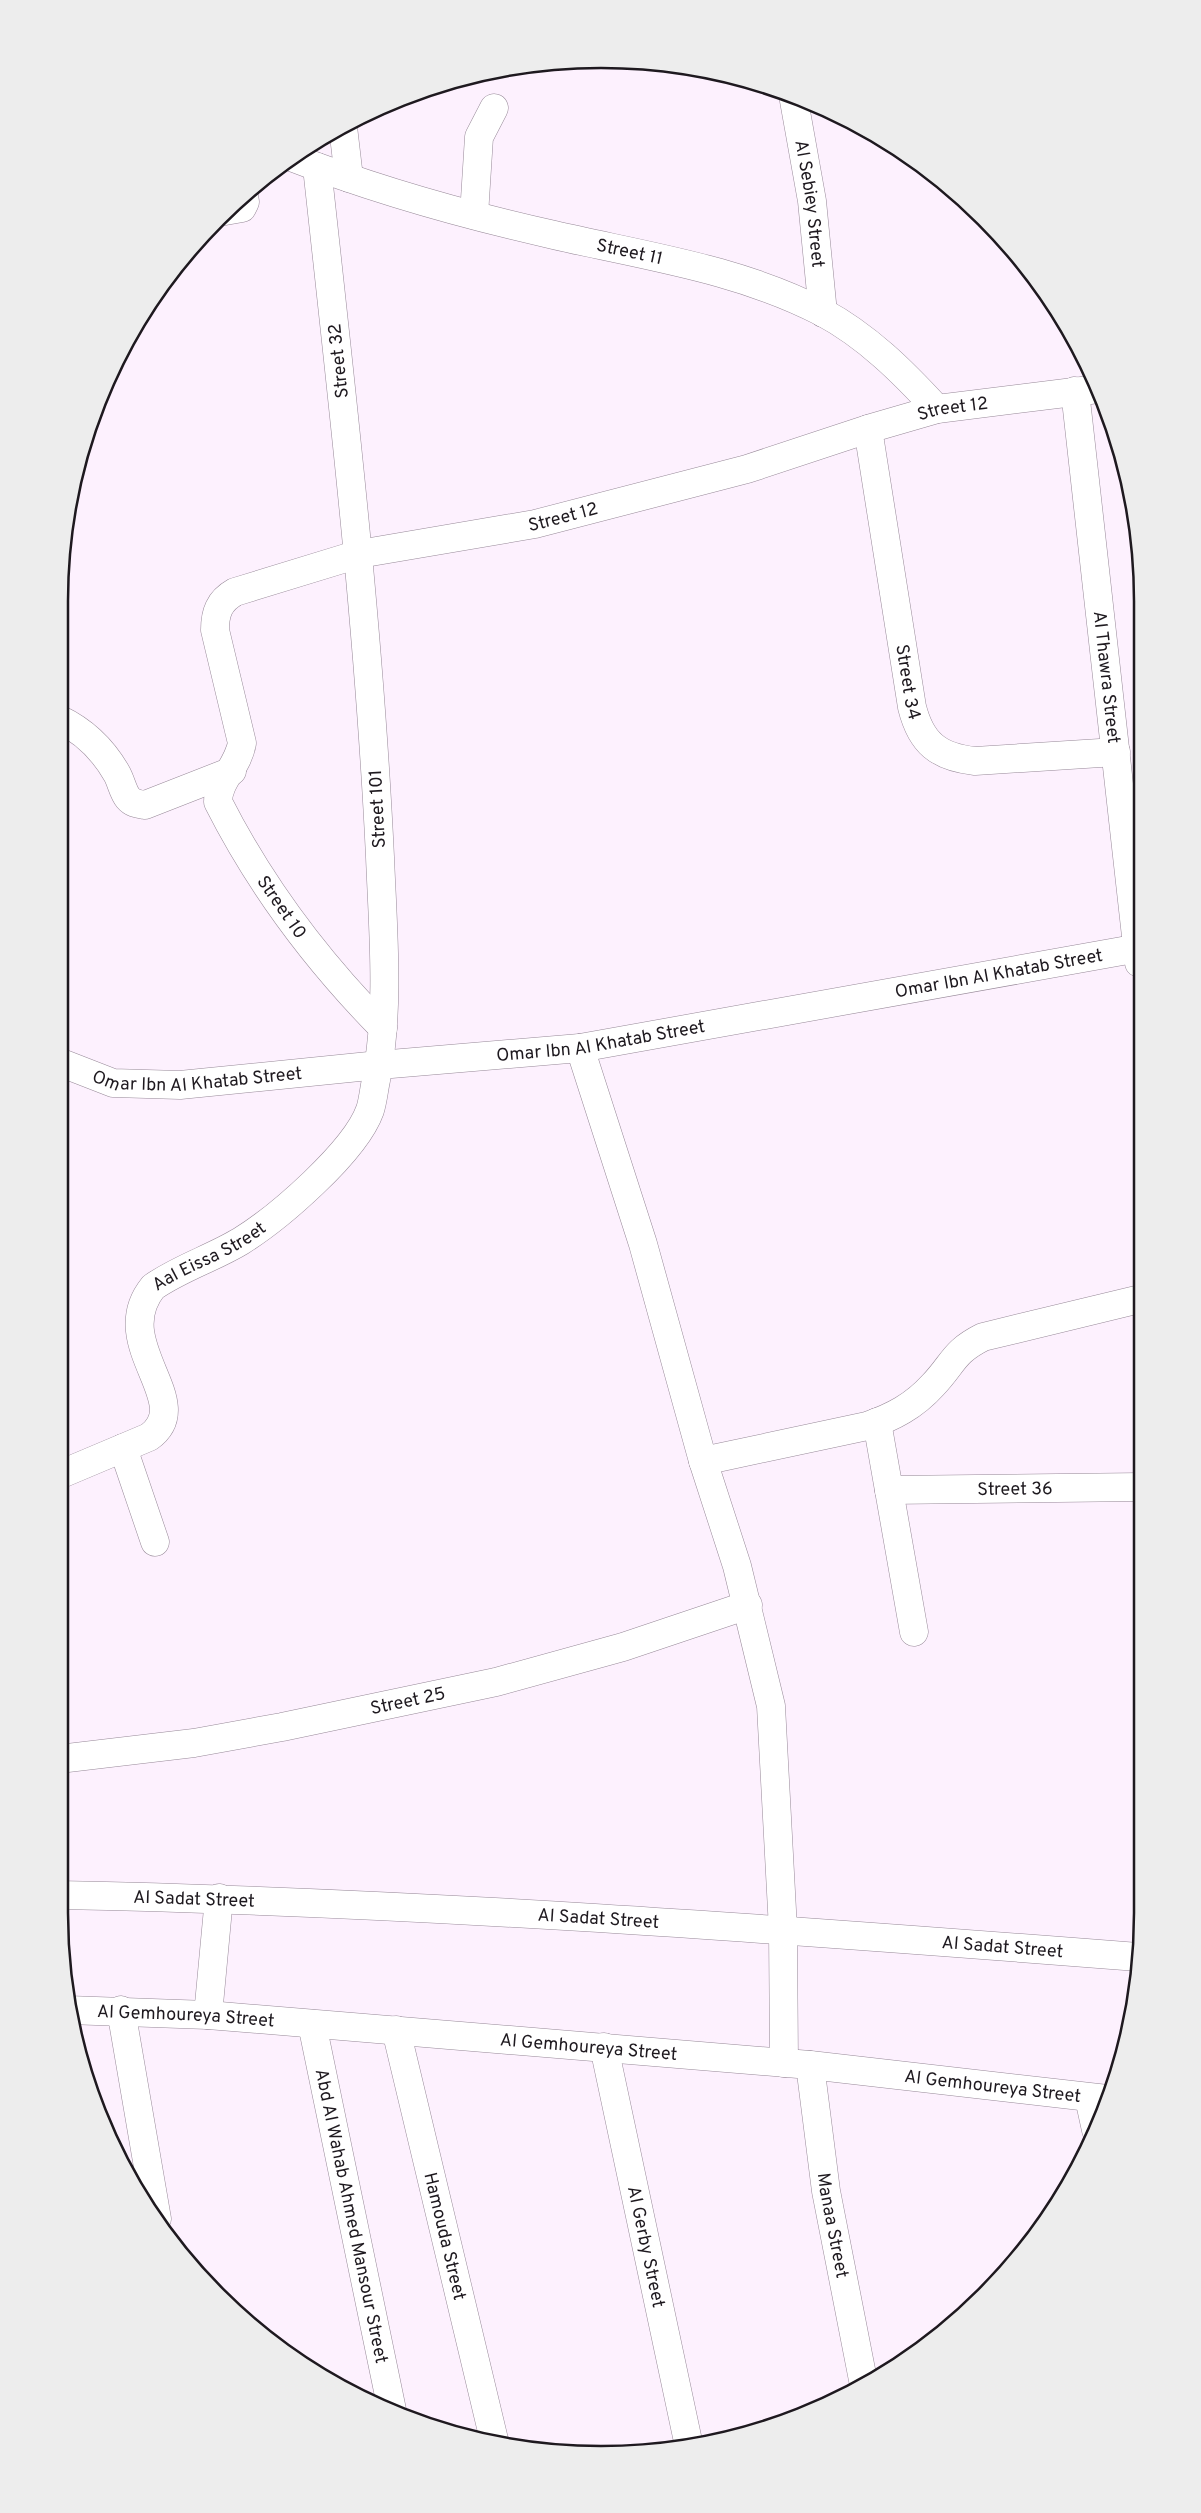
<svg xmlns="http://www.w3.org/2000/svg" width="1201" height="2513" viewBox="0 0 1201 2513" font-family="Overpass,sans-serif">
<rect width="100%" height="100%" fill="#fdf1fe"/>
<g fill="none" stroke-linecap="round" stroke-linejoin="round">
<g stroke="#978998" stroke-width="29">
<g id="minor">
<path id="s1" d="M793 95 812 201 823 313"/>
<polyline points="343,127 349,178"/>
<path id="s2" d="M291 157C376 190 465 215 554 235 645 256 739 269 822 312 867 336 903 372 937 409"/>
<polyline points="225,211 242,208 245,202 244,196"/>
<polyline points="474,215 479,137 494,108"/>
<path id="s3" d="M1075 391 1139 963"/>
<path id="s4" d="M868 429 912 707C921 743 938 757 975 761L1116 752"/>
<path d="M59 719C84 731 103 749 117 774 121 781 123 792 128 798 133 804 139 804 145 805L232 771"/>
<path id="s5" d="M383 1028C317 961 261 887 218 802 218 780 238 767 242 743L215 630C215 613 219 601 235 592L359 554 535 524 747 469 868 429 937 409 1098 389"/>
<polyline points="580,1048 643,1244 703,1461 737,1566 771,1706 783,1929 784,2063"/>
<path id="s6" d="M59 1062 113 1083 180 1085 379 1065 580 1048 1139 948"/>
<polyline points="877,1422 914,1632"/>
<polyline points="123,1448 155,1542"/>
<path d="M703 1461 867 1426C893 1417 914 1406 933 1385 954 1363 953 1352 983 1337L1140 1299"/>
<path id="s7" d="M59 1475 149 1437C198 1402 107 1344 153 1287 180 1268 213 1258 241 1241 278 1218 355 1152 370 1110 373 1101 374 1089 376 1080 390 1008 383 931 380 857 369 626 342 397 317 167"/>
<path id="s8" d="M889 1490 1141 1487"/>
<path id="s9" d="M59 1759 194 1743 282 1727 496 1682 623 1647 748 1605"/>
<path id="s10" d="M59 1895C419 1902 779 1929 1138 1957"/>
<path id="s11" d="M68 2010 208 2015 810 2065 1107 2099"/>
<polyline points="121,2010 157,2219"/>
<polyline points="208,2015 219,1898"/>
<path id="s12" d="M312 2024 392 2410"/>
<path id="s13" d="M396 2030 495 2444"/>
<path id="s14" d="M604 2047 689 2446"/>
<path id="s15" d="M810 2065 826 2191 864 2385"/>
<polyline points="1089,2098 1096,2130"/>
</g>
</g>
<use href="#minor" stroke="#fff" stroke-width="28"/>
</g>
<g text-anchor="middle" stroke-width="5" stroke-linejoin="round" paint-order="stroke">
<g font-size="18" fill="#1e191f" stroke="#fff">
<text dy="6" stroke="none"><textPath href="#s1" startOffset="110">Al Sebiey Street</textPath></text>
<text dy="6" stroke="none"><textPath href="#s2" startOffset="352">Street 11</textPath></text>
<text transform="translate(338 361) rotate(-96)" y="6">Street 32</text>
<text dy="6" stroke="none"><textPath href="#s5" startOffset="1249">Street 12</textPath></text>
<text dy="6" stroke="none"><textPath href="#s5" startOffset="844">Street 12</textPath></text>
<text dy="6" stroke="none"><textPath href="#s3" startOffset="288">Al Thawra Street</textPath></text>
<text dy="6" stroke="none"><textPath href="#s4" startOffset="256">Street 34</textPath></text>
<text transform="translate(377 809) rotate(-93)" y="6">Street 101</text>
<text transform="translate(282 907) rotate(55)" y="6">Street 10</text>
<text dy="6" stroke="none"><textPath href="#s6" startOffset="952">Omar Ibn Al Khatab Street</textPath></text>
<text dy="6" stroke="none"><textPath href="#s6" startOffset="548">Omar Ibn Al Khatab Street</textPath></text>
<text dy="6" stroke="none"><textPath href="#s6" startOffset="142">Omar Ibn Al Khatab Street</textPath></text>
<text dy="6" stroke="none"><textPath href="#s7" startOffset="324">Aal Eissa Street</textPath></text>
<text dy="6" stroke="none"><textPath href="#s8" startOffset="126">Street 36</textPath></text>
<text dy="6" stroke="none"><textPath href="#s9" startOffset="354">Street 25</textPath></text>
<text dy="6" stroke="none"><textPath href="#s10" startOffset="135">Al Sadat Street</textPath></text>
<text dy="6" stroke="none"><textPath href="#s10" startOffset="540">Al Sadat Street</textPath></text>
<text dy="6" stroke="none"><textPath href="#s10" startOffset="945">Al Sadat Street</textPath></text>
<text dy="6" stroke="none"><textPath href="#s11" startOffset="118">Al Gemhoureya Street</textPath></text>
<text dy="6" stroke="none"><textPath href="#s11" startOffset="522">Al Gemhoureya Street</textPath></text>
<text dy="6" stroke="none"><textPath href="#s11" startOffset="928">Al Gemhoureya Street</textPath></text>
<text dy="6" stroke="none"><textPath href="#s12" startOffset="196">Abd Al Wahab Ahmed Mansour Street</textPath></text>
<text dy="6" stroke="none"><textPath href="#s15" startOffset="162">Manaa Street</textPath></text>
<text dy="6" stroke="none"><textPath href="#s13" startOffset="212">Hamouda Street</textPath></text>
<text dy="6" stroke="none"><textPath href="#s14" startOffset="204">Al Gerby Street</textPath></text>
</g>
</g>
<path d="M0 0H1201V2513H0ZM601 68H601A533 533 0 0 1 1134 601V1913A533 533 0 0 1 601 2446H601A533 533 0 0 1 68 1913V601A533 533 0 0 1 601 68Z" fill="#ededed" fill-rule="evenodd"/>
<path fill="none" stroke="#1e191f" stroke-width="2.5" d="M601 68H601A533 533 0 0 1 1134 601V1913A533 533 0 0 1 601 2446H601A533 533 0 0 1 68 1913V601A533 533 0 0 1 601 68Z"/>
</svg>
